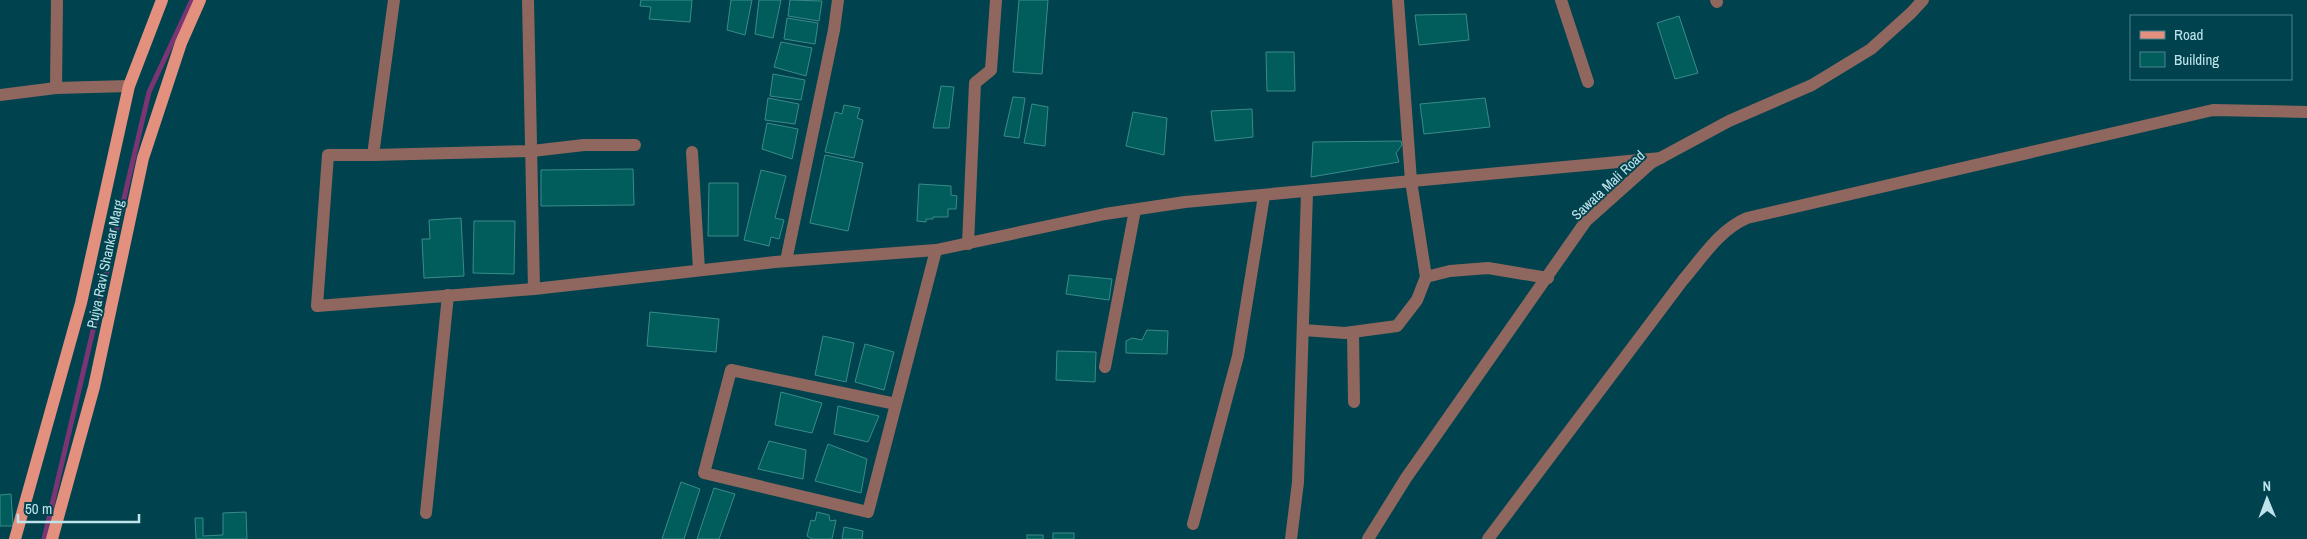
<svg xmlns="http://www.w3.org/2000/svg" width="2307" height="539" viewBox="0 0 2307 539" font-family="'Archivo Narrow',sans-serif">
<rect width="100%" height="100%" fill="#00434e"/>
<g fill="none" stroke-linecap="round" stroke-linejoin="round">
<polyline stroke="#7a3572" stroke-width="5" points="44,539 149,92 192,0"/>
</g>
<g fill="#005d5b" stroke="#3a8b88">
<polygon points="641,0 692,0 690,22 649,19 651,7 640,6"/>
<polygon points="731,0 752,0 745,35 727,30"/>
<polygon points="759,0 781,0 773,38 755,34"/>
<polygon points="790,0 822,1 819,21 788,16"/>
<polygon points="1019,0 1048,0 1042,74 1013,72"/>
<polygon points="1466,14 1469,40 1419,45 1415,15"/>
<polygon points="1679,16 1698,73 1675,79 1657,23"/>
<polygon points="787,18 818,23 815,44 784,39"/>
<polygon points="781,42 812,48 806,76 774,67"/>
<polygon points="1266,52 1294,52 1295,91 1267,91"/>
<polygon points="773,74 805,80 801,100 770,96"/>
<polygon points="941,86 954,87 949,128 933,128"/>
<polygon points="1013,97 1025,98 1019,138 1004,136"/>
<polygon points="768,98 799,104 795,124 765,120"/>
<polygon points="1485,98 1490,127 1424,134 1420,104"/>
<polygon points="1032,104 1048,107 1045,146 1024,143"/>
<polygon points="844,105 860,108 857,118 863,120 854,158 825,152 835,112 842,114"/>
<polygon points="1252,109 1253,137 1215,141 1211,111"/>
<polygon points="1133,112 1167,118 1164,155 1126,146"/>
<polygon points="767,123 798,129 792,159 762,149"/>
<polygon points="1401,141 1402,145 1396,153 1399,162 1311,177 1313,142"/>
<polygon points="825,155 863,163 848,231 810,223"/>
<polygon points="633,169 634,205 541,206 541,170"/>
<polygon points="761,170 786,176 775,218 784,220 779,239 771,237 769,246 744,240"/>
<polygon points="709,183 738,183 738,236 708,236"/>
<polygon points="919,184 951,186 951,195 957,196 956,209 948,209 948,217 933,217 933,219 926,219 926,222 917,221"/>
<polygon points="461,218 464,276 424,278 422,239 430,239 429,220"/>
<polygon points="474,221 515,221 514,274 473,273"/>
<polygon points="1069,275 1112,279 1109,300 1066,294"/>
<polygon points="650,312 719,319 716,352 647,346"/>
<polygon points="1147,330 1168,331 1167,354 1126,353 1126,341 1132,338 1142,340"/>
<polygon points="823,336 854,343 846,382 815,375"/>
<polygon points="865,344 894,352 884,390 855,382"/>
<polygon points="1057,351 1096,352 1095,382 1056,380"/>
<polygon points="781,392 822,403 812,433 775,425"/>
<polygon points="838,406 879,416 868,442 834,434"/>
<polygon points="769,441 806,450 803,479 758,469"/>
<polygon points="828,444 867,459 861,493 815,481"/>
<polygon points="681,482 700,489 684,539 662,539"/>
<polygon points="714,488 735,494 719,539 697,539"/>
<polygon points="11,494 13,526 0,526 0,495"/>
<polygon points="246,512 247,539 196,539 195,518 203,518 203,536 223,535 223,513"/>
<polygon points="817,512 829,515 830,521 836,520 832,539 812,539 807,536 811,520 815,521"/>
<polygon points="844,527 863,531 862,539 842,539"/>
<rect x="1053" y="533" width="21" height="6"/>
<rect x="1027" y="535" width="16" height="4"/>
</g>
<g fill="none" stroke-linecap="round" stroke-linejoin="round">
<g stroke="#90675e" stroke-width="12">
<polyline points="394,0 373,155 328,155 317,306 534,289 775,262 936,250 1105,214 1185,202 1661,158"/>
<polyline points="528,0 534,289"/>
<polyline points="1561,0 1588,82"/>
<polyline points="1716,0 1717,2"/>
<polyline points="56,88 57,0"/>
<polyline points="0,95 56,88 129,86"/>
<polyline points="692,152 699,270"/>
<polyline points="373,155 532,151 584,145 635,145"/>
<polyline points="968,244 975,83 991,70 996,0"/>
<polyline points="786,261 834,30 838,0"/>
<polyline points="1426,277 1450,271 1488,268 1548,278"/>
<polyline points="1303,330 1345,333 1397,326 1417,300 1426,277 1411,181 1398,0"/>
<polyline points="1353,332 1354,402"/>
<polyline points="1105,367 1135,210"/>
<polyline points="896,404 731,370 704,473 868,512 936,250"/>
<polyline points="426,513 448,295"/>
<polyline points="1193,524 1238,356 1264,196"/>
<polyline points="1291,539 1298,482 1307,192"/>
<polyline points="1368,539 1406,478 1586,221 1651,163 1729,121 1812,85 1871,49 1911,13 1923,0"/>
<path d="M1488 539 1683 280C1702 258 1719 230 1747 218L2213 110 2307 112"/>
</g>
<g stroke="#e3907e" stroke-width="12">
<polyline points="15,539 81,303 129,86 162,0"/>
<polyline points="52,539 94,387 143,158 181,43 200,0"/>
</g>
</g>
<g text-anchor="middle" stroke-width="4" stroke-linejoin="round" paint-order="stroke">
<g font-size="14" fill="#bfe3eb" stroke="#00434e">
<text transform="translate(1608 185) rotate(-43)" y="5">Sawata Mali Road</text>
<text transform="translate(105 264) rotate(-78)" y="5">Pujya Ravi Shankar Marg</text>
</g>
</g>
<rect x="2130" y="15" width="162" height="65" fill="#00434e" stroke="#4c838d"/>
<rect x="2140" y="31" width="25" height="8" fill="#e3907e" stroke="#4c838d"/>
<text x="2174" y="40" font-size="15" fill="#bfe3eb">Road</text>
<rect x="2140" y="52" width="25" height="15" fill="#005d5b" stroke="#4c838d"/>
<text x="2174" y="65" font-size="15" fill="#bfe3eb">Building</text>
<g transform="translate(2267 499) rotate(359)" stroke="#00434e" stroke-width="4" paint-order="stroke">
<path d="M0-4L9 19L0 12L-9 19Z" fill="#bfe3eb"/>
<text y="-8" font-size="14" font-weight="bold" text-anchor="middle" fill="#bfe3eb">N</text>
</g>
<path d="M18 514v8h121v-8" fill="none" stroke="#bfe3eb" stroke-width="2.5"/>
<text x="25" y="514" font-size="15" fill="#bfe3eb" stroke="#00434e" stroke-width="4" paint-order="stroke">50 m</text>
</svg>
